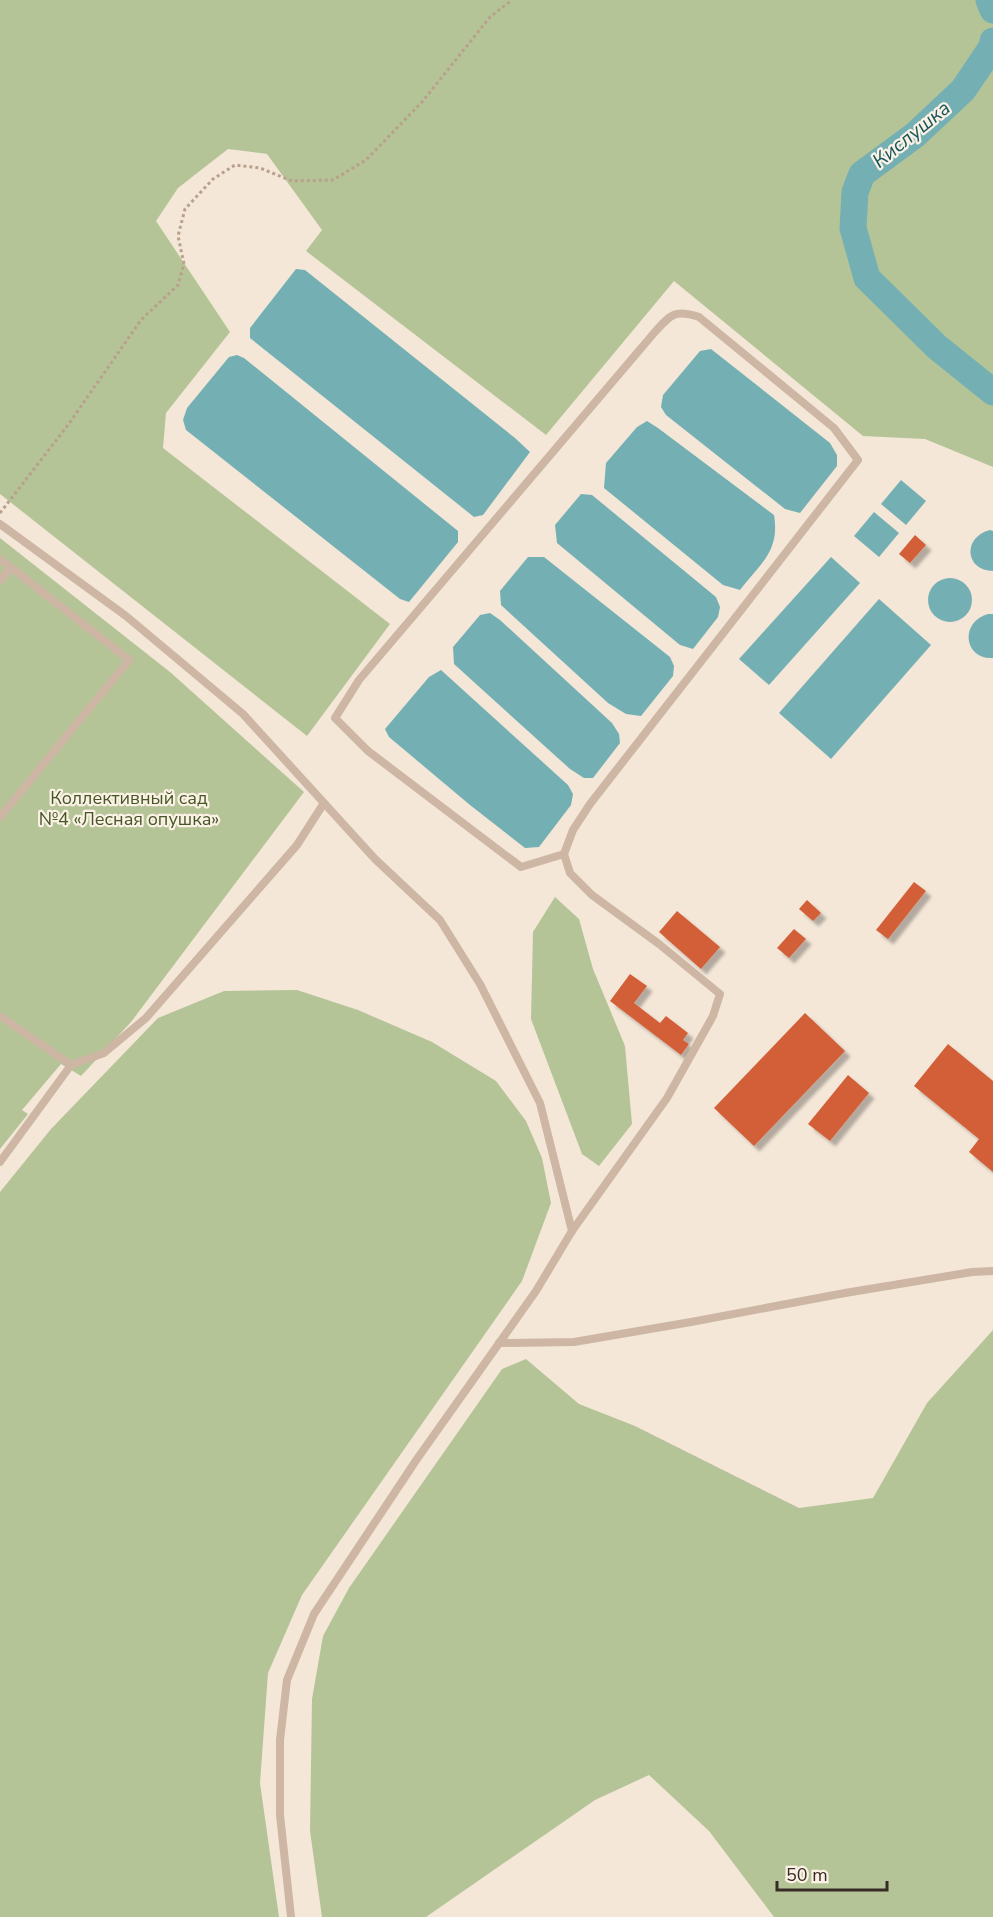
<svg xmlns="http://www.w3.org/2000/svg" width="993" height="1917" viewBox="0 0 993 1917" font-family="'Nunito Sans',sans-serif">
<defs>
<filter id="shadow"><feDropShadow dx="5.5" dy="5.5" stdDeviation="1.5" flood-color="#0004"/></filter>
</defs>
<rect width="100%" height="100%" fill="#f4e7d8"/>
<g fill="#b4c497">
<polygon points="0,0 993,0 993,467 925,439 863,436 674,281 546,435 306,251 322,230 267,154 228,149 178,188 156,221 230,332 166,413 163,448 390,624 307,736 0,494"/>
<polygon points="0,538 170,672 304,792 131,1022 81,1076 61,1064 22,1110 28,1114 0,1149"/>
<polygon points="555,897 579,919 593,969 625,1046 632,1124 599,1166 582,1154 531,1019 533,932"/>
<polygon points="297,990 358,1010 432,1042 496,1081 526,1121 542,1158 551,1203 522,1281 302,1595 268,1673 260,1783 279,1917 0,1917 0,1192 51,1129 158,1018 224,991"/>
<polygon points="993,1330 993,1917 774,1917 709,1831 649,1775 595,1800 426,1917 322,1917 310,1831 312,1699 323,1636 349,1588 502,1369 526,1359 579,1404 635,1426 799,1508 873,1498 927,1403"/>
</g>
<g fill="#74b0b3">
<polygon points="296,269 305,270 515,438 530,452 483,515 474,517 250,338 250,328"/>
<polygon points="711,349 830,443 837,455 837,466 800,513 785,509 666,415 661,407 663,395 700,351"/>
<polygon points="237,355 244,358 458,531 458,542 409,602 400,599 186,430 183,420 187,408 229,357"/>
<path d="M647 421 658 428 774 515C780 551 761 563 740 590L723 585 604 488 606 463 637 427Z"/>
<polygon points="901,480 926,501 906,525 881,504"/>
<polygon points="581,494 592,495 716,597 720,607 718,617 693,649 680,645 557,543 555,525"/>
<polygon points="874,512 899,533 879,557 854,536"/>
<path d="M990 530 993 531V571C965 571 962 537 990 530Z"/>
<polygon points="528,557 544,557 670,657 674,666 673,676 641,716 626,714 608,703 501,605 500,591"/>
<polygon points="831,557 860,583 769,685 739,659"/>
<circle cx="950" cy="600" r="22"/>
<polygon points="879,599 931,645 831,759 779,713"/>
<polygon points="490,613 500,620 612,723 619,734 620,743 593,778 584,778 570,769 454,664 453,647 480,615"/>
<path d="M988 614H993V658C964 660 959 622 988 614Z"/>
<polygon points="441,670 568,785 573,794 571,805 539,847 525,848 470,805 389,737 385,729 429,677"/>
</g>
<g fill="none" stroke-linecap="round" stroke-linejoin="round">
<g stroke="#74b0b3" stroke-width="27">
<polyline points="989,0 993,10"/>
<polyline points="993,41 992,47 963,90 915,135 862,174 855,192 853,228 867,278 937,347 993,392"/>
</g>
</g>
<g fill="#d25f38" filter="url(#shadow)">
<polygon points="915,535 926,545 910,563 899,554"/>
<polygon points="914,882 926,891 888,939 876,930"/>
<polygon points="807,900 821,913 813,921 799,909"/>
<polygon points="677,911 720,947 701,969 659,932"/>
<polygon points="794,929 806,939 789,958 777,948"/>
<polygon points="630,974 647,986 634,1003 660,1023 666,1016 688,1033 683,1040 689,1044 681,1055 610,1001"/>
<polygon points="805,1013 845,1051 754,1146 714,1108"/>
<polygon points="948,1044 993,1081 993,1172 969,1152 979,1139 914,1086"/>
<polygon points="848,1075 869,1093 830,1141 808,1124"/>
</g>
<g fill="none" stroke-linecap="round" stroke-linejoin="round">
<polyline stroke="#b9a08d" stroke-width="3" stroke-dasharray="3 3" stroke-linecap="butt" points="0,513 68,425 141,320 178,285 184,264 178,236 185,209 213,179 235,165 260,168 292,181 333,180 366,160 422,102 490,17 512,0"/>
<g stroke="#cdb6a3" stroke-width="8">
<polyline points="0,524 126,616 243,714 375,859 440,920 480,984 540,1103 572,1231"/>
<polyline points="0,559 129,660 0,817"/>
<polyline points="0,581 11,567"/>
<polyline points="0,1016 71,1065 0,1162"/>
<polyline points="71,1065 104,1053 146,1018 297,845 324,803"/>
<polyline points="499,1343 574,1342 691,1322 845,1293 972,1272 993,1271"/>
<path d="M291 1917 280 1815V1740L287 1680 314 1614 417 1459 536 1291 572 1231 667 1098 713 1016 720 994 659 944 592 895 570 873 564 854 573 830 590 804 858 460 834 428 699 317C675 309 671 314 654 333L359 680 335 718 368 751 521 867 564 854"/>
</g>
</g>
<g text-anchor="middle" stroke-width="4.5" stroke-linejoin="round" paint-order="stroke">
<g font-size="18" fill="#455727" stroke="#fbf1e4">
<text x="129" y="804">Коллективный сад<tspan x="129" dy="21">№4 «Лесная опушка»</tspan></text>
</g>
<g font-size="20" font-style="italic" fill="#17575c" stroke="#fbf1e4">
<text transform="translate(911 134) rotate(-39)" y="7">Кислушка</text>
</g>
</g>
<path d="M777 1881v9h110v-9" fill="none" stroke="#372b26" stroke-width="3"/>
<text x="786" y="1881" font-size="18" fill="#372b26" stroke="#fbf1e4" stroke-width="4.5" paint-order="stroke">50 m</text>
</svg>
